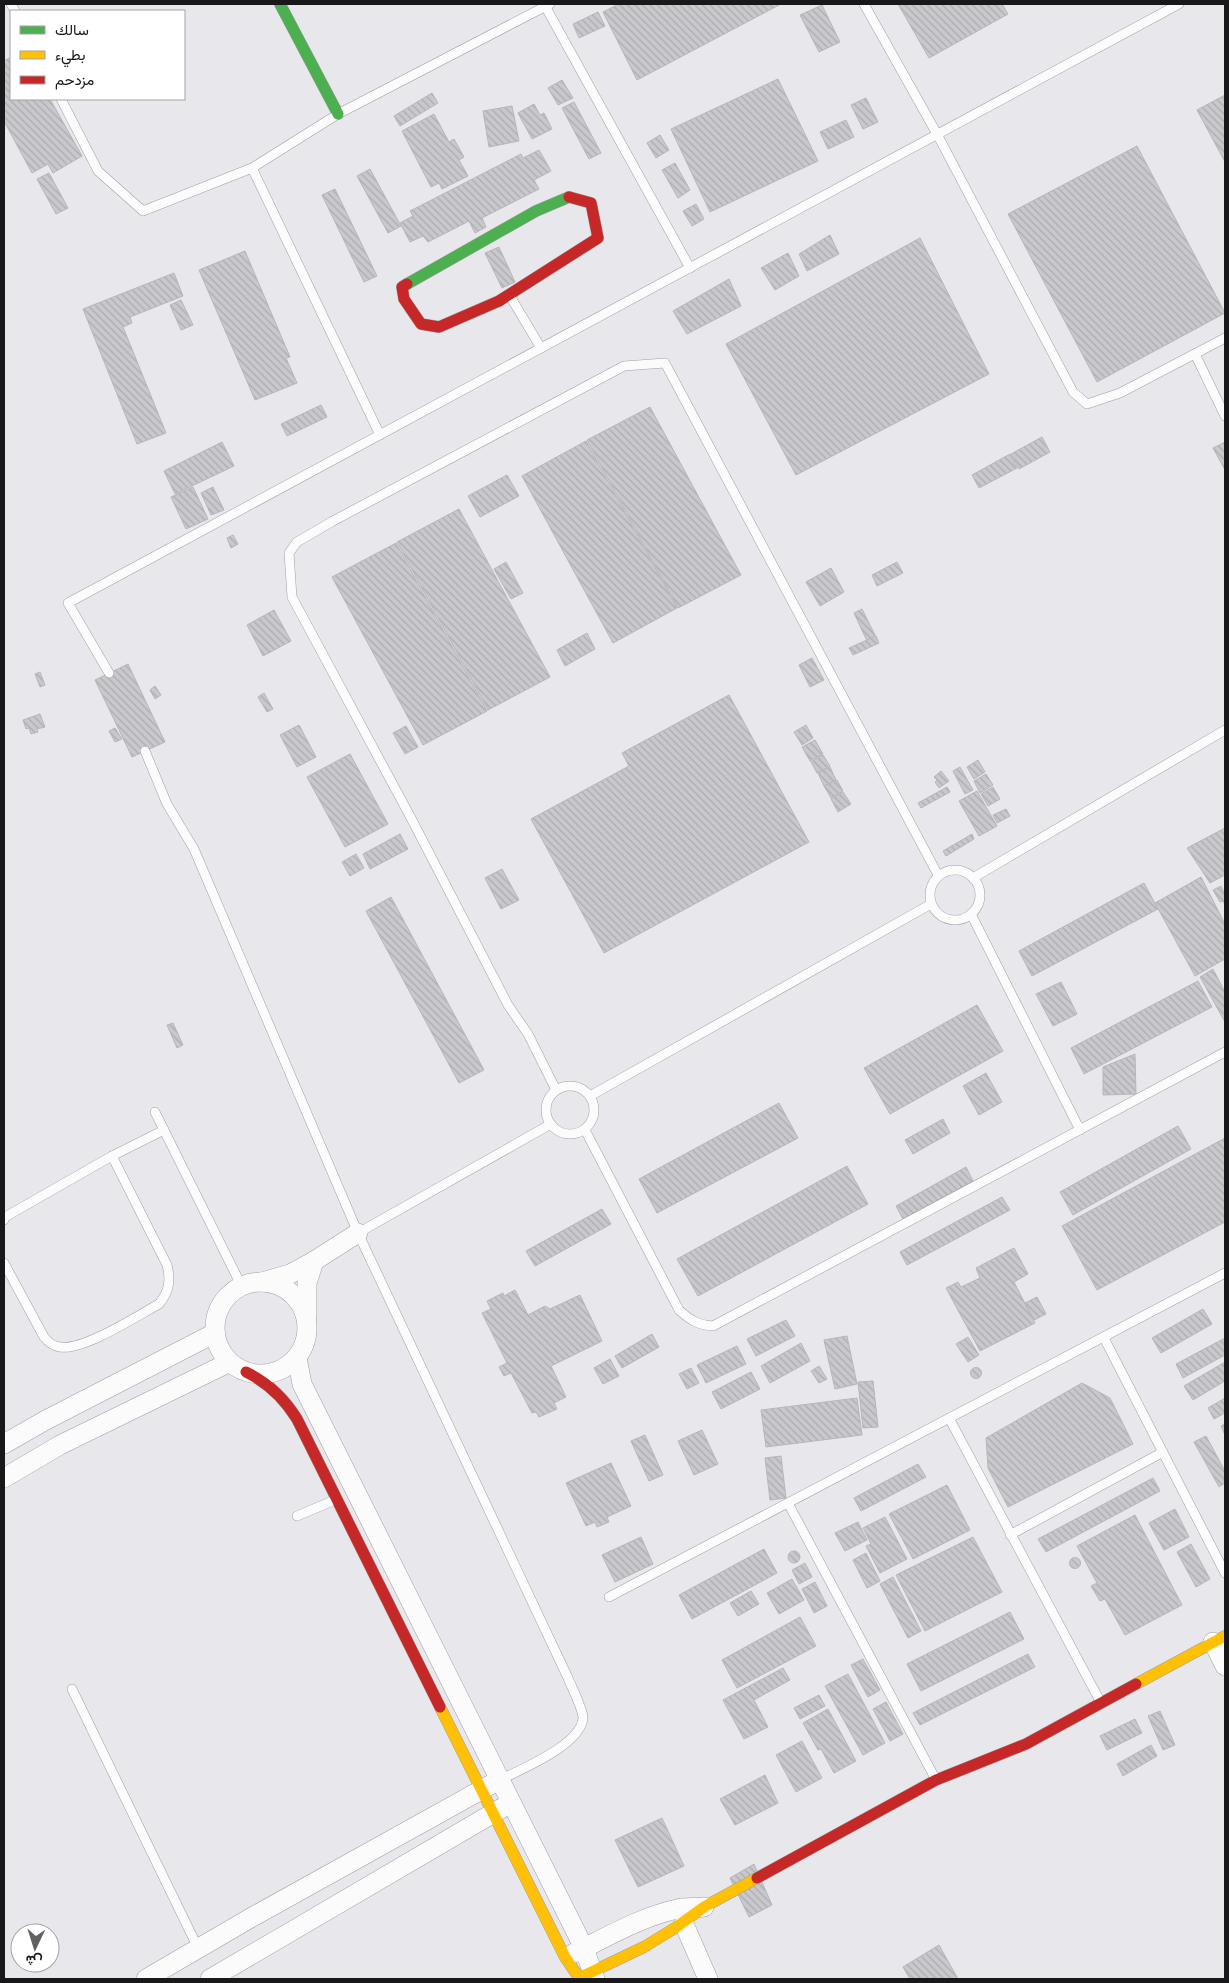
<svg xmlns="http://www.w3.org/2000/svg" width="1229" height="1983" viewBox="0 0 1229 1983" font-family="Barlow,Vazirmatn,sans-serif">
<defs>
<pattern id="building-back-hatch" width="6" height="6" patternUnits="userSpaceOnUse" patternTransform="scale(1.25)"><rect width="6" height="6" fill="#c9c8cc"/><path d="M-1 5l2 2M0 0l6 6M5-1l2 2" fill="none" stroke="#acabaf"/></pattern>
</defs>
<rect width="100%" height="100%" fill="#e8e7ec"/>
<g fill="url(#building-back-hatch)" stroke="#b7b7ba">
<polygon points="619,4 781,4 637,80 603,12"/>
<polygon points="898,4 1002,4 1008,14 929,58"/>
<polygon points="822,5 840,42 819,52 800,15"/>
<polygon points="598,12 605,26 579,38 573,24"/>
<polygon points="11,57 11,99 50,99 82,156 53,173 48,164 32,173 4,121 4,61"/>
<polygon points="778,79 818,161 710,212 671,129"/>
<polygon points="562,80 573,98 558,105 548,88"/>
<polygon points="432,93 438,103 400,126 394,116"/>
<polygon points="1225,95 1225,162 1197,110"/>
<polygon points="866,98 878,122 863,129 851,105"/>
<polygon points="574,102 601,153 589,159 562,108"/>
<polygon points="534,104 540,115 544,113 552,129 532,139 518,113"/>
<polygon points="512,106 519,141 489,147 483,111"/>
<polygon points="434,114 449,142 454,139 464,157 459,160 468,176 442,189 439,183 431,187 402,131"/>
<polygon points="846,120 854,137 828,149 820,132"/>
<polygon points="660,135 669,150 656,158 647,143"/>
<polygon points="1137,146 1225,313 1097,382 1008,214"/>
<polygon points="539,150 551,171 534,180 539,189 482,218 486,227 475,233 469,221 428,242 423,236 410,242 400,223 413,216 410,211 521,154 523,158"/>
<polygon points="675,163 690,190 678,198 662,170"/>
<polygon points="370,169 401,226 388,233 357,176"/>
<polygon points="49,173 68,208 56,214 37,179"/>
<polygon points="335,189 377,276 364,282 322,195"/>
<polygon points="696,204 704,219 692,226 683,211"/>
<polygon points="830,235 839,254 807,271 799,254"/>
<polygon points="920,238 989,374 796,475 726,344"/>
<polygon points="499,247 515,282 502,288 485,253"/>
<polygon points="245,251 290,357 286,358 297,383 255,400 199,270"/>
<polygon points="788,253 799,276 775,290 761,268"/>
<polygon points="174,273 183,296 130,317 132,323 123,327 166,433 137,444 83,309"/>
<polygon points="729,279 741,306 687,334 673,311"/>
<polygon points="181,300 193,325 181,330 170,305"/>
<polygon points="321,405 327,417 287,436 281,424"/>
<polygon points="650,407 741,575 678,608 587,440"/>
<polygon points="1042,437 1050,452 1019,469 1011,454"/>
<polygon points="586,441 677,608 613,643 522,476"/>
<polygon points="222,442 234,466 175,494 164,471"/>
<polygon points="1225,442 1225,470 1213,448"/>
<polygon points="1010,454 1017,468 979,488 972,475"/>
<polygon points="507,475 519,496 480,517 468,496"/>
<polygon points="193,487 208,519 186,529 171,497"/>
<polygon points="213,487 224,510 211,515 201,493"/>
<polygon points="459,509 550,677 488,710 397,542"/>
<polygon points="233,535 238,544 231,548 227,538"/>
<polygon points="396,543 487,711 423,745 332,577"/>
<polygon points="506,562 523,593 511,599 494,569"/>
<polygon points="897,562 903,573 877,586 872,575"/>
<polygon points="831,568 844,592 820,606 806,582"/>
<polygon points="862,609 876,637 867,641 854,613"/>
<polygon points="274,610 291,641 263,656 247,625"/>
<polygon points="587,633 595,649 565,666 557,650"/>
<polygon points="876,636 879,643 853,655 849,648"/>
<polygon points="812,658 824,680 810,687 799,665"/>
<polygon points="128,664 165,742 132,757 95,680"/>
<polygon points="40,672 45,685 40,687 35,674"/>
<polygon points="155,686 161,695 155,699 150,690"/>
<polygon points="264,693 273,709 267,712 258,697"/>
<polygon points="729,695 809,842 604,953 531,819 629,766 622,753"/>
<polygon points="40,714 45,727 37,729 38,732 31,734 29,728 26,729 23,720"/>
<polygon points="299,725 316,757 297,767 280,735"/>
<polygon points="806,725 813,738 802,745 794,732"/>
<polygon points="406,726 418,747 405,754 393,733"/>
<polygon points="115,728 122,739 115,742 109,731"/>
<polygon points="815,740 823,754 810,761 802,747"/>
<polygon points="350,754 388,824 345,847 307,777"/>
<polygon points="823,755 830,766 817,773 811,762"/>
<polygon points="978,760 985,772 974,779 967,767"/>
<polygon points="830,767 836,780 824,786 818,773"/>
<polygon points="960,767 973,790 965,794 953,771"/>
<polygon points="941,771 949,781 939,788 935,782 937,780 934,777"/>
<polygon points="986,774 993,785 980,793 974,781"/>
<polygon points="837,780 843,791 831,798 824,786"/>
<polygon points="947,787 950,792 921,808 918,803"/>
<polygon points="993,787 1000,799 988,806 981,794"/>
<polygon points="977,791 997,826 979,836 959,801"/>
<polygon points="843,792 851,804 838,812 831,799"/>
<polygon points="1006,809 1010,816 997,823 993,815"/>
<polygon points="1225,828 1225,875 1210,883 1187,848"/>
<polygon points="400,834 408,849 370,869 363,854"/>
<polygon points="972,834 974,839 946,856 943,851"/>
<polygon points="356,854 364,868 350,876 342,862"/>
<polygon points="502,869 519,900 501,909 485,878"/>
<polygon points="1201,877 1225,924 1225,959 1195,976 1155,903"/>
<polygon points="1144,883 1158,909 1032,976 1019,951"/>
<polygon points="1221,886 1225,894 1225,905 1223,901 1220,902 1213,890"/>
<polygon points="391,897 484,1070 459,1083 366,911"/>
<polygon points="1213,969 1225,992 1225,1022 1200,977"/>
<polygon points="1198,981 1212,1007 1084,1074 1071,1048"/>
<polygon points="1061,982 1077,1014 1053,1026 1036,994"/>
<polygon points="977,1005 1003,1051 890,1114 864,1068"/>
<polygon points="173,1023 183,1045 177,1048 167,1025"/>
<polygon points="1135,1054 1136,1094 1103,1095 1103,1067"/>
<polygon points="986,1073 1002,1102 979,1115 963,1086"/>
<polygon points="779,1103 798,1138 657,1213 639,1179"/>
<polygon points="943,1119 950,1133 913,1154 905,1140"/>
<polygon points="1178,1126 1191,1149 1073,1215 1060,1192"/>
<polygon points="1225,1138 1225,1222 1097,1290 1062,1226"/>
<polygon points="847,1166 868,1204 698,1296 677,1259"/>
<polygon points="966,1167 973,1181 903,1219 896,1206"/>
<polygon points="1002,1197 1010,1210 907,1265 900,1252"/>
<polygon points="602,1209 611,1224 535,1266 526,1251"/>
<polygon points="1014,1248 1028,1274 1014,1282 1035,1323 980,1351 946,1288 958,1282 961,1287 980,1278 976,1268"/>
<polygon points="515,1290 528,1315 545,1306 550,1309 580,1295 602,1341 551,1366 566,1397 554,1403 557,1409 539,1417 536,1412 532,1413 511,1373 504,1376 499,1367 507,1363 482,1313 491,1309 487,1301 503,1293 504,1296"/>
<polygon points="1037,1297 1046,1314 1034,1320 1025,1303"/>
<polygon points="1203,1309 1212,1324 1161,1353 1152,1338"/>
<polygon points="786,1320 795,1336 756,1356 747,1339"/>
<polygon points="652,1334 659,1347 622,1368 615,1356"/>
<polygon points="847,1336 857,1384 835,1389 824,1340"/>
<polygon points="968,1337 979,1355 968,1362 956,1344"/>
<polygon points="1225,1338 1225,1355 1183,1378 1176,1364"/>
<polygon points="801,1343 810,1361 770,1383 761,1366"/>
<polygon points="737,1346 746,1364 706,1383 697,1365"/>
<polygon points="610,1359 619,1376 603,1384 594,1368"/>
<polygon points="1225,1362 1225,1381 1193,1400 1184,1386"/>
<polygon points="819,1366 827,1379 819,1383 811,1371"/>
<circle cx="976" cy="1373" r="5.5"/>
<polygon points="691,1368 699,1383 687,1389 679,1374"/>
<polygon points="751,1372 760,1389 721,1409 712,1392"/>
<polygon points="873,1381 878,1427 863,1428 858,1382"/>
<polygon points="1082,1383 1110,1398 1133,1444 1008,1507 988,1468 986,1438"/>
<polygon points="857,1398 862,1435 766,1447 761,1410"/>
<polygon points="1225,1398 1225,1413 1214,1419 1208,1408"/>
<polygon points="1225,1424 1225,1435 1221,1426"/>
<polygon points="702,1430 718,1464 694,1475 678,1441"/>
<polygon points="645,1435 663,1475 649,1481 631,1441"/>
<polygon points="1206,1436 1225,1471 1225,1483 1219,1487 1194,1442"/>
<polygon points="781,1456 786,1498 770,1500 765,1458"/>
<polygon points="611,1463 631,1506 607,1517 609,1522 597,1527 595,1522 586,1526 566,1483"/>
<polygon points="918,1464 926,1477 861,1511 854,1498"/>
<polygon points="1153,1478 1160,1491 1046,1552 1038,1539"/>
<polygon points="947,1485 970,1530 913,1559 889,1514"/>
<polygon points="1175,1509 1189,1537 1164,1550 1149,1523"/>
<polygon points="1135,1515 1182,1605 1125,1635 1105,1599 1100,1601 1091,1586 1097,1583 1077,1546"/>
<polygon points="885,1517 907,1559 880,1573 866,1546 871,1544 863,1528"/>
<polygon points="858,1522 867,1540 845,1551 835,1533"/>
<polygon points="641,1537 653,1564 615,1582 602,1555"/>
<polygon points="973,1537 1002,1592 925,1631 896,1575"/>
<polygon points="1191,1544 1210,1579 1196,1587 1177,1552"/>
<polygon points="764,1549 777,1573 692,1619 679,1595"/>
<circle cx="794" cy="1557" r="6"/>
<polygon points="866,1553 880,1581 867,1588 853,1560"/>
<circle cx="1075" cy="1563" r="5.5"/>
<polygon points="805,1563 812,1577 799,1584 792,1570"/>
<polygon points="893,1577 921,1631 908,1638 880,1584"/>
<polygon points="792,1579 804,1600 779,1614 767,1593"/>
<polygon points="815,1582 827,1606 814,1613 802,1589"/>
<polygon points="751,1591 759,1604 738,1616 730,1603"/>
<polygon points="1010,1612 1024,1639 921,1691 907,1664"/>
<polygon points="800,1617 816,1646 737,1688 722,1660"/>
<polygon points="1028,1654 1035,1667 920,1725 913,1713"/>
<polygon points="863,1659 880,1690 868,1697 851,1665"/>
<polygon points="783,1668 790,1680 754,1700 768,1727 744,1739 723,1700"/>
<polygon points="848,1674 885,1743 863,1755 825,1686"/>
<polygon points="819,1695 825,1706 800,1719 794,1708"/>
<polygon points="886,1702 903,1734 890,1741 873,1709"/>
<polygon points="828,1709 856,1761 834,1773 821,1749 818,1750 803,1723"/>
<polygon points="1160,1711 1175,1745 1163,1750 1148,1716"/>
<polygon points="1135,1719 1142,1733 1107,1750 1100,1736"/>
<polygon points="802,1741 822,1778 796,1792 776,1755"/>
<polygon points="1151,1745 1157,1756 1123,1776 1117,1764"/>
<polygon points="765,1775 778,1803 735,1825 720,1799"/>
<polygon points="662,1818 684,1866 638,1887 615,1840"/>
<polygon points="754,1864 772,1905 749,1917 730,1878"/>
<polygon points="939,1945 958,1979 910,1979 903,1967"/>
</g>
<g fill="none" stroke-linecap="round" stroke-linejoin="round">
<g stroke="#a0a0a3" stroke-width="10">
<g id="lane">
<polyline points="11,4 15,11"/>
<polyline points="544,4 690,268"/>
<polyline points="864,4 937,134 1073,392 1087,404 1120,393 1225,338"/>
<polyline points="61,99 98,171 143,211 252,168 338,114 550,4"/>
<polyline points="252,168 380,435"/>
<polyline points="510,296 541,348"/>
<polyline points="1195,354 1225,416"/>
<polyline points="109,673 68,603 1179,4"/>
<path d="M145 751 167 804 194 849 358 1233 568 1678C572 1688 583 1709 583 1718 581 1745 521 1769 500 1780"/>
<circle cx="955" cy="895" r="25"/>
<polyline points="973,878 1225,730"/>
<polyline points="971,914 1080,1130"/>
<circle cx="570" cy="1110" r="24"/>
<polyline points="556,1090 528,1034 508,1005 411,818 292,597 289,553 297,542 333,521 624,366 665,363 938,875"/>
<polyline points="590,1096 931,904"/>
<polyline points="155,1112 242,1287"/>
<path d="M585 1130 679 1310C690 1320 698 1325 713 1326L1225 1052"/>
<polyline points="4,1220 5,1217 112,1156 164,1130"/>
<polyline points="358,1233 551,1124"/>
<path d="M4 1263 44 1337C48 1342 53 1346 60 1347 83 1351 137 1316 159 1304 169 1292 171 1281 167 1265L112 1156"/>
<polyline points="1104,1338 1225,1573"/>
<polyline points="949,1418 1100,1701"/>
<polyline points="788,1503 935,1778"/>
<polyline points="297,1516 335,1500"/>
<polyline points="1010,1535 1163,1452"/>
<polyline points="609,1597 1225,1273"/>
<polyline points="72,1689 198,1948"/>
</g>
</g>
<g stroke="#a0a0a3" stroke-width="20">
<g id="street">
<polyline points="262,1282 290,1274 314,1261 358,1233"/>
<circle cx="261" cy="1328" r="46"/>
<polyline points="307,1316 307,1283 314,1261"/>
<polyline points="297,1358 302,1384 584,1948 595,1979"/>
<polyline points="4,1444 46,1420 215,1333"/>
<polyline points="4,1478 60,1445 230,1362"/>
<polyline points="1213,1642 1225,1666"/>
<polyline points="684,1924 708,1979"/>
<path d="M574 1953C607 1937 641 1917 677 1909 685 1907 695 1908 704 1907"/>
<polyline points="146,1979 254,1916 492,1784"/>
<polyline points="210,1979 502,1808"/>
</g>
</g>
<g stroke="#a0a0a3" stroke-width="12">
<g id="fast">
<polyline points="280,4 338,114"/>
<polyline points="407,284 536,211 569,197"/>
</g>
</g>
<g stroke="#a0a0a3" stroke-width="12">
<g id="slow">
<polyline points="1136,1684 1225,1636"/>
<polyline points="440,1707 565,1957 580,1979"/>
<polyline points="579,1978 644,1947 675,1928 704,1907 757,1878"/>
</g>
</g>
<g stroke="#a0a0a3" stroke-width="12">
<g id="jam">
<polyline points="407,284 402,287 404,299 421,324 439,327 499,301 598,238 591,203 569,197"/>
<path d="M246 1372C269 1383 284 1398 297 1419L440 1707"/>
<polyline points="757,1878 936,1780 1026,1744 1136,1684"/>
</g>
</g>
<use href="#lane" stroke="#fcfbfc" stroke-width="9"/>
<use href="#street" stroke="#fcfbfc" stroke-width="19"/>
<use href="#fast" stroke="#4caf50" stroke-width="11"/>
<use href="#slow" stroke="#ffc107" stroke-width="11"/>
<use href="#jam" stroke="#c62828" stroke-width="11"/>
</g>
<rect width="1229" height="1983" fill="none" stroke="#18181b" stroke-width="10"/>
<rect x="10" y="10" width="175" height="90" fill="#ffffff" stroke="#a3a3a4"/>
<rect x="20" y="26" width="25" height="8" fill="#4caf50" stroke="#a3a3a4"/>
<text x="55" y="35" font-size="15" fill="#18181b">سالك</text>
<rect x="20" y="51" width="25" height="8" fill="#ffc107" stroke="#a3a3a4"/>
<text x="55" y="60" font-size="15" fill="#18181b">بطيء</text>
<rect x="20" y="76" width="25" height="8" fill="#c62828" stroke="#a3a3a4"/>
<text x="55" y="85" font-size="15" fill="#18181b">مزدحم</text>
<g transform="translate(35 1948) rotate(184)"><circle r="24" fill="#ffffff" stroke="#a3a3a4"/>
<path d="M0-4L9 19L0 12L-9 19Z" fill="#616064"/>
<text y="-8" font-size="14" font-weight="bold" text-anchor="middle" fill="#18181b">ش</text>
</g>
</svg>
